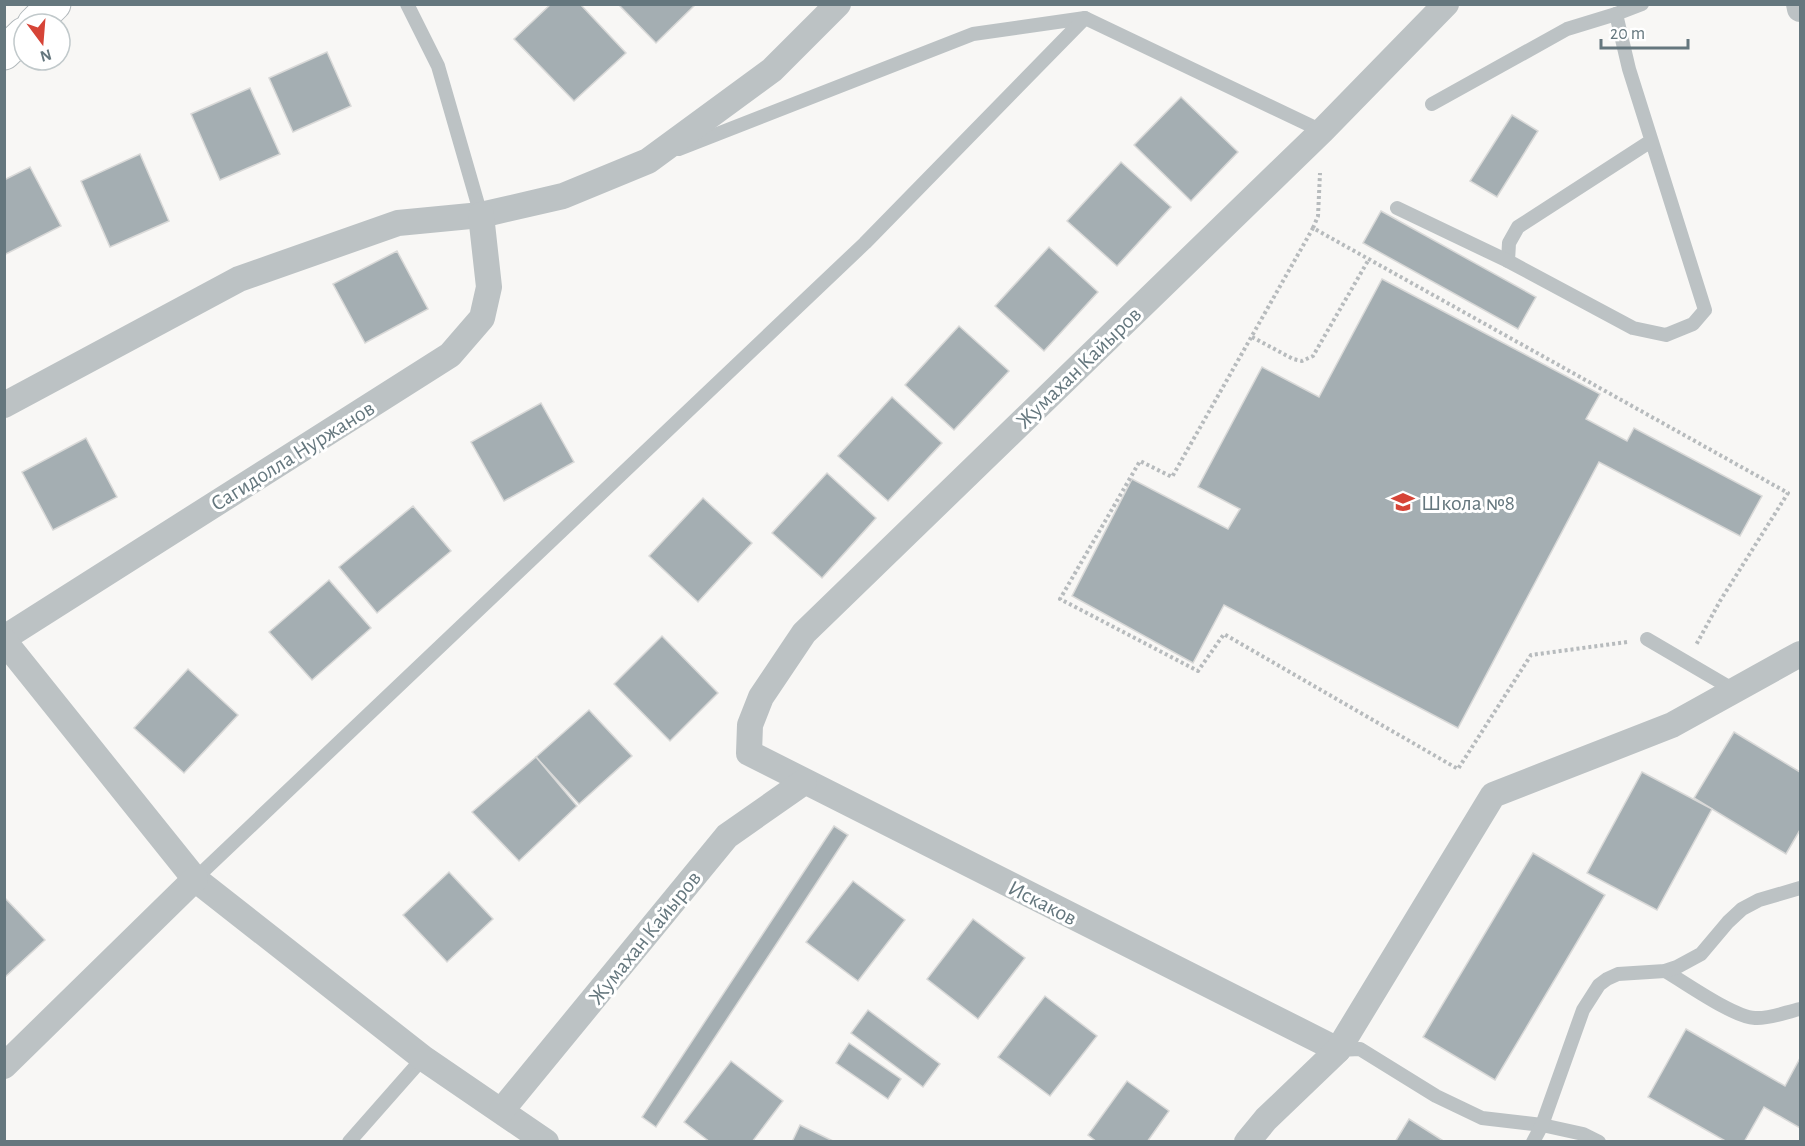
<svg xmlns="http://www.w3.org/2000/svg" width="1805" height="1146" viewBox="0 0 1805 1146" font-family="'Alegreya Sans',sans-serif">
<rect width="100%" height="100%" fill="#f8f7f5"/>
<g fill="#a4aeb2" stroke="#d9d9d8" stroke-width="1.5">
<polygon points="551,4 580,4 626,53 574,101 514,39"/>
<polygon points="618,4 696,4 656,43"/>
<polygon points="327,52 351,106 293,132 269,78"/>
<polygon points="250,88 280,154 220,180 191,114"/>
<polygon points="1181,97 1238,152 1191,201 1134,145"/>
<polygon points="1512,115 1538,131 1497,197 1470,181"/>
<polygon points="140,154 169,221 110,247 81,181"/>
<polygon points="1121,162 1171,207 1117,266 1067,221"/>
<polygon points="30,167 61,226 4,255 4,180"/>
<polygon points="1381,211 1536,297 1518,329 1363,243"/>
<polygon points="1049,247 1098,292 1044,351 995,306"/>
<polygon points="397,251 428,309 365,343 333,284"/>
<polygon points="1382,279 1600,394 1586,419 1627,441 1634,428 1762,496 1740,536 1599,462 1458,728 1224,605 1193,663 1072,596 1132,479 1228,529 1240,509 1198,487 1262,367 1319,397"/>
<polygon points="959,326 1009,371 954,430 905,385"/>
<polygon points="892,397 942,443 888,501 838,456"/>
<polygon points="541,403 574,462 504,501 471,442"/>
<polygon points="86,438 117,497 53,530 22,472"/>
<polygon points="827,473 876,518 822,578 772,533"/>
<polygon points="703,498 752,543 698,602 649,556"/>
<polygon points="413,506 451,551 377,613 339,567"/>
<polygon points="329,580 371,628 312,680 269,632"/>
<polygon points="662,636 718,693 670,741 614,684"/>
<polygon points="188,669 238,715 184,773 134,728"/>
<polygon points="589,710 632,756 579,804 536,757"/>
<polygon points="1734,732 1800,772 1800,830 1786,854 1694,798"/>
<polygon points="536,757 577,806 519,861 472,812"/>
<polygon points="1642,772 1712,809 1657,910 1587,873"/>
<polygon points="834,826 848,835 656,1127 642,1117"/>
<polygon points="1533,853 1605,895 1495,1080 1423,1037"/>
<polygon points="449,872 493,919 447,962 403,915"/>
<polygon points="853,881 905,920 858,981 806,942"/>
<polygon points="4,897 45,940 4,978"/>
<polygon points="973,919 1025,958 978,1019 927,979"/>
<polygon points="1045,996 1097,1036 1050,1096 998,1057"/>
<polygon points="868,1010 940,1064 923,1087 851,1033"/>
<polygon points="1686,1029 1785,1086 1800,1058 1800,1128 1764,1107 1744,1142 1727,1142 1648,1097"/>
<polygon points="849,1043 901,1079 888,1099 836,1063"/>
<polygon points="731,1061 783,1101 752,1142 710,1142 684,1122"/>
<polygon points="1127,1081 1169,1111 1147,1142 1097,1142 1088,1135"/>
<polygon points="1409,1119 1445,1142 1395,1142"/>
<polygon points="800,1125 835,1142 792,1142"/>
</g>
<g fill="none" stroke-linecap="round" stroke-linejoin="round">
<g stroke="#b1b8bb" stroke-width="35">
<g id="secondary">
<polyline points="34,24 54,4"/>
<polyline points="4,53 24,34"/>
</g>
</g>
<g stroke="#b7bbbd" stroke-width="4" stroke-dasharray="3 3" stroke-linecap="butt">
<polyline points="1313,228 1318,216 1320,173"/>
<polyline points="1252,337 1293,359 1302,361 1313,356 1369,259"/>
<polyline points="1627,642 1531,655 1458,769 1224,634 1198,671 1060,599 1140,461 1172,477 1313,228 1788,493 1720,601 1696,645"/>
</g>
<g stroke="#bcc2c4" stroke-width="14">
<polyline points="407,4 438,66 481,215"/>
<polyline points="1642,4 1616,14 1629,69 1705,310 1693,324 1666,335 1633,328 1508,261 1509,243 1518,227 1651,141"/>
<polyline points="1432,104 1567,29 1616,14"/>
<polyline points="679,149 973,34 1085,18 1322,131"/>
<polyline points="1397,208 1508,261"/>
<polyline points="1647,639 1734,690"/>
<polyline points="195,879 865,243 1085,18"/>
<path d="M1665 971C1686 983 1733 1017 1755 1018 1770 1019 1786 1012 1800 1009"/>
<polyline points="1338,1050 1360,1049 1436,1096 1482,1118 1542,1125 1583,1134 1599,1142"/>
<polyline points="349,1142 423,1058"/>
<polyline points="1533,1142 1542,1125 1583,1010 1599,985 1607,979 1618,974 1665,971 1677,967 1701,954 1728,922 1742,909 1759,900 1800,888"/>
</g>
<g stroke="#bcc2c4" stroke-width="26">
<polyline points="1799,4 1800,9"/>
<polyline points="4,405 239,279 398,223 481,215 563,196 648,161 772,70 838,4"/>
<polyline points="4,638 450,355 482,318 489,287 481,215"/>
<polyline points="4,641 195,879 423,1058 546,1142"/>
<polyline points="1338,1050 749,753 750,725 761,697 804,633 1322,131 1446,4"/>
<polyline points="4,1066 195,879"/>
<polyline points="502,1110 727,836 804,782"/>
<polyline points="1247,1142 1266,1119 1338,1050 1493,795 1672,725 1800,654"/>
</g>
<use href="#secondary" stroke="#fff" stroke-width="33"/>
</g>
<defs>
<g id="school-bare" transform="scale(1.8)"><path d="M0-5L7-2L0 1L-7-2ZM-4 1L0 2.5L4 1V4Q0 6-4 4Z" fill="#d64437" stroke="#fff" stroke-width="2.5" paint-order="stroke"/></g>
</defs>
<g fill-rule="evenodd">
<use href="#school-bare" x="1403" y="502"/>
</g>
<g text-anchor="middle" stroke-width="6" stroke-linejoin="round" paint-order="stroke">
<g font-size="22" fill="#65777e" stroke="#fff">
<text transform="translate(1078 367) rotate(-44)" y="8">Жумахан Кайыров</text>
<text transform="translate(292 455) rotate(-32)" y="8">Сагидолла Нуржанов</text>
<text transform="translate(1043 902) rotate(27)" y="8">Искаков</text>
<text transform="translate(644 937) rotate(-51)" y="8">Жумахан Кайыров</text>
</g>
<g font-size="22" fill="#65777e" stroke="#fff" text-anchor="start">
<text x="1421" y="510">Школа №8</text>
</g>
</g>
<rect width="1805" height="1146" fill="none" stroke="#65777e" stroke-width="12"/>
<g transform="translate(42 42) rotate(164)"><circle r="28" fill="#ffffff" stroke="#c1c9cb" stroke-width="1.5"/>
<path d="M0-4.5L10 22L0 15L-10 22Z" fill="#d64437"/>
<text y="-9" font-size="16" font-weight="bold" text-anchor="middle" fill="#65777e">N</text>
</g>
<path d="M1601 39v9h87v-9" fill="none" stroke="#65777e" stroke-width="3"/>
<text x="1610" y="39" font-size="18" fill="#65777e" stroke="#ffffff" stroke-width="4.5" paint-order="stroke">20 m</text>
</svg>
